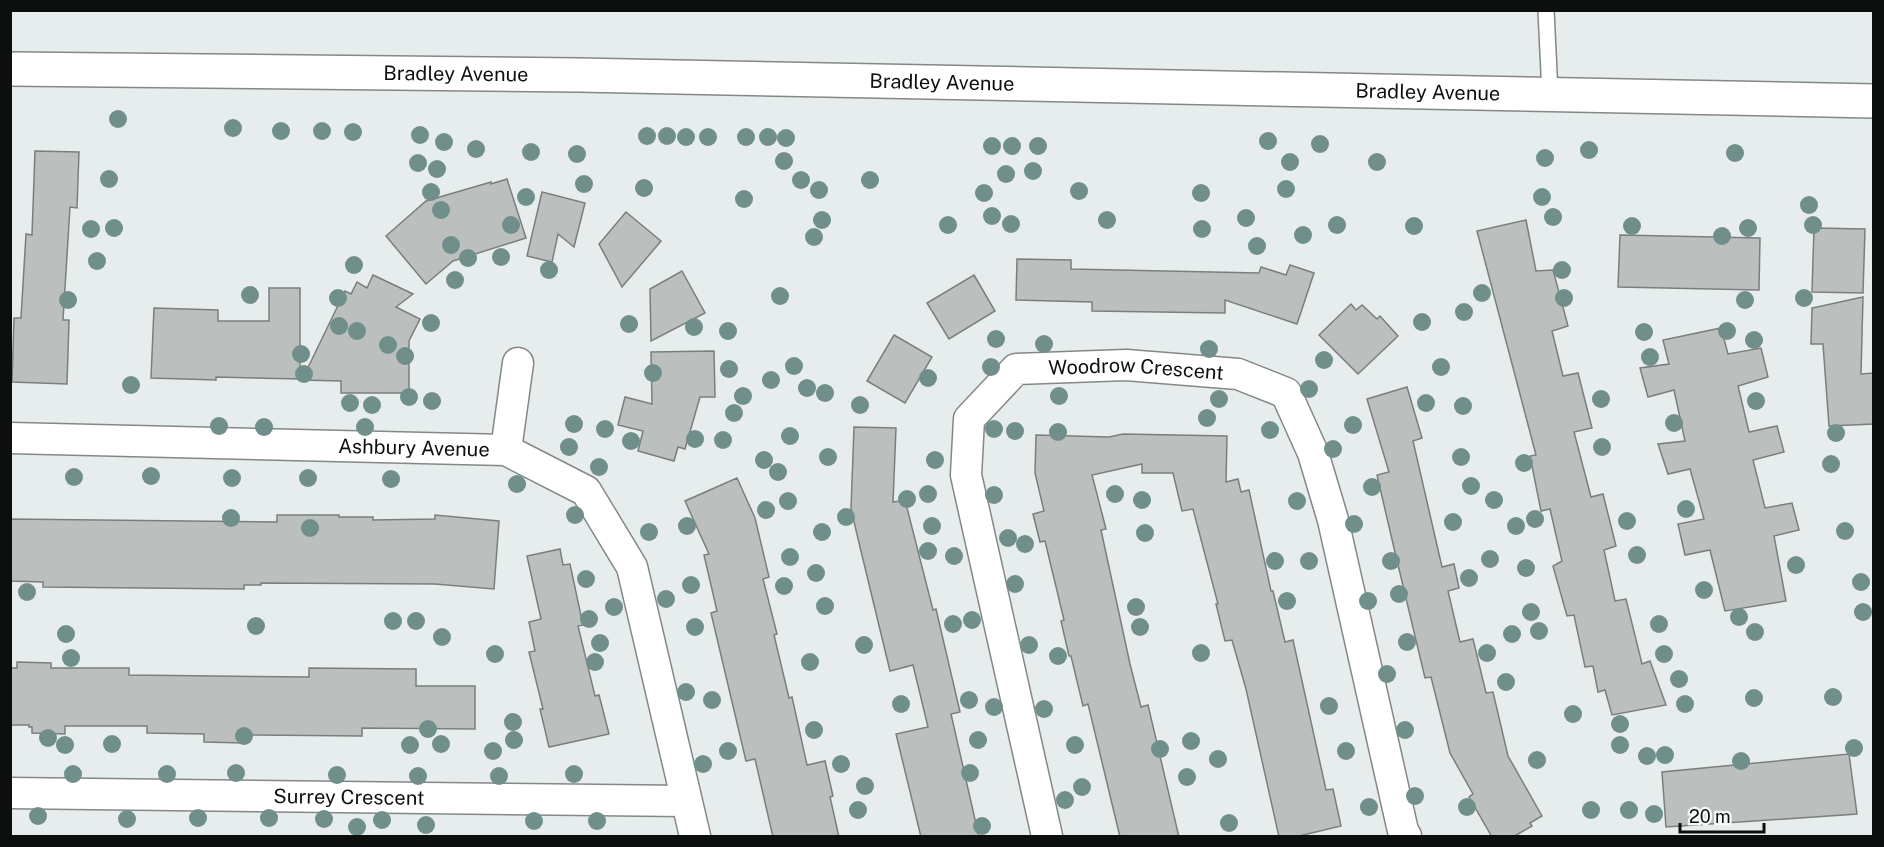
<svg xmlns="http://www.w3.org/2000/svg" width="1884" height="847" viewBox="0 0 1884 847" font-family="'Public Sans',sans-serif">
<rect width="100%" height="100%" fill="#e7edec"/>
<g fill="#bbc0bf" stroke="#7a7f7e" stroke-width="1.5">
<polygon points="35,151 79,152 77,208 70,207 63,320 69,320 67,384 12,382 14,318 21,318 26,234 32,235"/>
<polygon points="507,179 526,238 453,261 426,284 386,236 426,201 491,182 491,184"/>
<polygon points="542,192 585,203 574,247 558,234 552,262 527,256"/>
<polygon points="626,212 661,241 622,287 599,244"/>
<polygon points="1526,220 1536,271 1553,270 1568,326 1552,331 1563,376 1578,373 1592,428 1574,432 1591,497 1603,494 1616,546 1604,550 1615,601 1626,599 1642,664 1650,661 1666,705 1612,715 1605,690 1598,692 1593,666 1585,667 1574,615 1567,616 1553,566 1562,561 1550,509 1541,511 1530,456 1536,455 1477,231"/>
<polygon points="1814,228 1865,229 1863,293 1812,292"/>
<polygon points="1620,235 1760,238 1759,290 1618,287"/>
<polygon points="1017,259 1071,260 1071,269 1259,273 1261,267 1286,275 1290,265 1314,273 1297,324 1225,300 1225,313 1092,311 1092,302 1016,300"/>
<polygon points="682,271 705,313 651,341 650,289"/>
<polygon points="373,275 413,294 396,307 420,319 409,341 409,393 341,393 341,381 302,380 345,291 351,294 357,282 367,288"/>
<polygon points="974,275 995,311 949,339 927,303"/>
<polygon points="269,288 300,288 300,379 216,377 216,380 151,378 154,308 218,310 218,321 269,321"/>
<polygon points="1863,297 1861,374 1874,373 1874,424 1829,426 1823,344 1811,344 1812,308"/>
<polygon points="1351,304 1356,310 1362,305 1377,319 1380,316 1398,336 1358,374 1319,335"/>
<polygon points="1721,328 1728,354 1761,348 1768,377 1738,386 1749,432 1777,426 1784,452 1753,460 1765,508 1792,503 1799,530 1774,536 1786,601 1725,611 1710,550 1685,555 1678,524 1704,519 1690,469 1668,474 1658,444 1685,441 1674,390 1648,397 1640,368 1669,364 1663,340"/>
<polygon points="894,335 932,357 905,403 867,381"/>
<polygon points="714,351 715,397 700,397 685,449 678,447 674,461 638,451 643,431 618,425 625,397 652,404 651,352"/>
<polygon points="1407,387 1422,438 1413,441 1442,567 1454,564 1459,588 1448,591 1460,642 1473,639 1486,693 1493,692 1508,756 1542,816 1530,823 1532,826 1513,837 1492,837 1469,797 1473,794 1450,753 1431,677 1425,678 1394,548 1377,475 1389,472 1367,399"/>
<polygon points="854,427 896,428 893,502 905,500 933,610 936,609 960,712 951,714 979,837 921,837 896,734 928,727 913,665 890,671 860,547 851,509"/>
<polygon points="1123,434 1227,436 1226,482 1238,479 1241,492 1249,490 1271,591 1273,591 1285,642 1293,640 1326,790 1333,789 1341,826 1295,837 1279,837 1246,689 1232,640 1225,641 1216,604 1218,604 1193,509 1182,511 1173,473 1142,473 1142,464 1092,475 1106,529 1101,530 1130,664 1141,707 1148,705 1179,837 1120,837 1088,704 1083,706 1071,656 1069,656 1061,621 1064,620 1045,541 1040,542 1033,514 1044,511 1035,473 1036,435 1109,437"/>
<polygon points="737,478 755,518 769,577 763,579 777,634 774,635 789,698 792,697 807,765 825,761 833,796 830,797 839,837 773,837 755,759 746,761 711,613 717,611 704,555 709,554 685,501"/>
<polygon points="277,515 339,515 339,517 373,517 373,520 435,519 435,515 499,521 494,589 435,584 261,583 261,585 244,585 244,589 43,587 43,582 10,581 10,519 277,522"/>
<polygon points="560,549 563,565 570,564 583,625 578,626 595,696 599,695 609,734 549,747 540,709 543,709 529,652 535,651 529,622 541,619 527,556"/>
<polygon points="17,662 51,663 51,668 129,668 129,675 309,677 309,668 416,669 416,686 475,686 475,729 362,728 362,736 243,735 243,743 204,742 204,734 147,733 147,726 65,726 65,734 32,733 32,727 29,727 29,725 10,725 10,668 17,668"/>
<polygon points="1849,754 1857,814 1666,827 1662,772"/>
</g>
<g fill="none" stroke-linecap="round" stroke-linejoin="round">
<g stroke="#838887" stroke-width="18">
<polyline id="lane" points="1546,10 1550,94"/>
</g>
<g stroke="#838887" stroke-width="33">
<g id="street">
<path id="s1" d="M10 438 506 450 586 491 632 567 695 836"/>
<polyline points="506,450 518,363"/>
<path id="s2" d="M10 793 686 801"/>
<path id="s3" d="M1047 836 966 475 969 419 1016 369 1126 365 1238 374 1286 393 1313 453 1333 520 1403 831 1406 836"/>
</g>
</g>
<g stroke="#838887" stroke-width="36">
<g id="secondary">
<path id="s4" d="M10 69 579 75 1874 101"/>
</g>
</g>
<use href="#lane" stroke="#fff" stroke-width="15"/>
<use href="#street" stroke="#fff" stroke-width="30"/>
<use href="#secondary" stroke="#fff" stroke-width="33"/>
</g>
<g fill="#708f8b">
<circle cx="118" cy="119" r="9"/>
<circle cx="233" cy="128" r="9"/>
<circle cx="281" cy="131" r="9"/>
<circle cx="322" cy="131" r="9"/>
<circle cx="353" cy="132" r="9"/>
<circle cx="420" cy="135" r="9"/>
<circle cx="647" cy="136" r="9"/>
<circle cx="667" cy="136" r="9"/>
<circle cx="686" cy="137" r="9"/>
<circle cx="708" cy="137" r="9"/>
<circle cx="746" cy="137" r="9"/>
<circle cx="768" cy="137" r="9"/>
<circle cx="786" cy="138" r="9"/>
<circle cx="1268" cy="141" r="9"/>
<circle cx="444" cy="142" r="9"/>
<circle cx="1320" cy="144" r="9"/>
<circle cx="992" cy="146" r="9"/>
<circle cx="1012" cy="146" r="9"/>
<circle cx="1038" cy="146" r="9"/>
<circle cx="476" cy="149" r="9"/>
<circle cx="1589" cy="150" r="9"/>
<circle cx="531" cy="152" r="9"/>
<circle cx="1735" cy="153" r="9"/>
<circle cx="577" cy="154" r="9"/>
<circle cx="1545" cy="158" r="9"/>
<circle cx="784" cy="161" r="9"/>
<circle cx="1290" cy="162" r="9"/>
<circle cx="1377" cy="162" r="9"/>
<circle cx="418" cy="163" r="9"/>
<circle cx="437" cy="169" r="9"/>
<circle cx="1033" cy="171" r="9"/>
<circle cx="1006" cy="174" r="9"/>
<circle cx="109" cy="179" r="9"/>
<circle cx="801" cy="180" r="9"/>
<circle cx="870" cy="180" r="9"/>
<circle cx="584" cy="184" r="9"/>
<circle cx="644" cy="188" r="9"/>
<circle cx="1286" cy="189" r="9"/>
<circle cx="819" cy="190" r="9"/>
<circle cx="1079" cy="191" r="9"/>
<circle cx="431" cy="192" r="9"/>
<circle cx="984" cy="193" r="9"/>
<circle cx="1201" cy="193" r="9"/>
<circle cx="526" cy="197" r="9"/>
<circle cx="1542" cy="197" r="9"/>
<circle cx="744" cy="199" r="9"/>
<circle cx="1809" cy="205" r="9"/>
<circle cx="441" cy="210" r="9"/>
<circle cx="992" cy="216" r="9"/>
<circle cx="1553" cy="217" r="9"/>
<circle cx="1246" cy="218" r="9"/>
<circle cx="822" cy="220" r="9"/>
<circle cx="1107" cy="220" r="9"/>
<circle cx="1011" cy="224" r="9"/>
<circle cx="511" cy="225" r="9"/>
<circle cx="948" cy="225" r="9"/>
<circle cx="1337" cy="225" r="9"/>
<circle cx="1813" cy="225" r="9"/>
<circle cx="1414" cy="226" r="9"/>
<circle cx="1632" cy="226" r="9"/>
<circle cx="114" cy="228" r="9"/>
<circle cx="1748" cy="228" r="9"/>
<circle cx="91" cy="229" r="9"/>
<circle cx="1202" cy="229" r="9"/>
<circle cx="1303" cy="235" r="9"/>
<circle cx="1722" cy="236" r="9"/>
<circle cx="814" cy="237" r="9"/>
<circle cx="451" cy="245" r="9"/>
<circle cx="1257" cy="246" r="9"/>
<circle cx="501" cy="257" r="9"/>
<circle cx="468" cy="258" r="9"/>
<circle cx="97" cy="261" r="9"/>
<circle cx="354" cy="265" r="9"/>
<circle cx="549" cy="270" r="9"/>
<circle cx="1562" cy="270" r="9"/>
<circle cx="455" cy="280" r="9"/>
<circle cx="1482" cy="293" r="9"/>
<circle cx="250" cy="295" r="9"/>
<circle cx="780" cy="296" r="9"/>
<circle cx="338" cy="298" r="9"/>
<circle cx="1564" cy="298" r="9"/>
<circle cx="1804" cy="298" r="9"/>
<circle cx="68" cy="300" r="9"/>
<circle cx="1745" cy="300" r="9"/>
<circle cx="1464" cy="312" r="9"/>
<circle cx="1422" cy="322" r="9"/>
<circle cx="431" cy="323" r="9"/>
<circle cx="629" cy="324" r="9"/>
<circle cx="339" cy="326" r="9"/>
<circle cx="694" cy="327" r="9"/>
<circle cx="357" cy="331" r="9"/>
<circle cx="728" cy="331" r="9"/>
<circle cx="1727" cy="331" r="9"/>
<circle cx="1644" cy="332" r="9"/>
<circle cx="996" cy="339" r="9"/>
<circle cx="1754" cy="340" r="9"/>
<circle cx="1044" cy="344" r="9"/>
<circle cx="388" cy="345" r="9"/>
<circle cx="1209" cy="349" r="9"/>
<circle cx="301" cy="354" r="9"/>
<circle cx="405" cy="356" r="9"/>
<circle cx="1650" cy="357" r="9"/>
<circle cx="1324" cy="360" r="9"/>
<circle cx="794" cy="366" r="9"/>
<circle cx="991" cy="367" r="9"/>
<circle cx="1441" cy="367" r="9"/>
<circle cx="729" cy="369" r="9"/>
<circle cx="653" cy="373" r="9"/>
<circle cx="304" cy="374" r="9"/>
<circle cx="928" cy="378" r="9"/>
<circle cx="771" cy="380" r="9"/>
<circle cx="131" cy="385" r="9"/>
<circle cx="807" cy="388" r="9"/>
<circle cx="1309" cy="389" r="9"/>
<circle cx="825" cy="393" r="9"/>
<circle cx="743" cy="396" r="9"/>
<circle cx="1059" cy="396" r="9"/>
<circle cx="409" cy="397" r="9"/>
<circle cx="1219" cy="399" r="9"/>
<circle cx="1601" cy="399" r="9"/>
<circle cx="432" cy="401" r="9"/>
<circle cx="1756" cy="401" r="9"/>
<circle cx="350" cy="403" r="9"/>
<circle cx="1426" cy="403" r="9"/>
<circle cx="372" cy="405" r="9"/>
<circle cx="860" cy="405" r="9"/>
<circle cx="1463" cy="406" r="9"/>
<circle cx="734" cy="413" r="9"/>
<circle cx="1207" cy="418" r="9"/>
<circle cx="1674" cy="423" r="9"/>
<circle cx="574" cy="424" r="9"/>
<circle cx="1353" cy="425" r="9"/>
<circle cx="219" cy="426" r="9"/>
<circle cx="264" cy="427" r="9"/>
<circle cx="365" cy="427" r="9"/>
<circle cx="605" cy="429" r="9"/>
<circle cx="994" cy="429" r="9"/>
<circle cx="1270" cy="430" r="9"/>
<circle cx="1015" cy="431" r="9"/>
<circle cx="1058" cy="432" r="9"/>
<circle cx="1836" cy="433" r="9"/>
<circle cx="790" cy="436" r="9"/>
<circle cx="695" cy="439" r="9"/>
<circle cx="723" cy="440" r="9"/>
<circle cx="631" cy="441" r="9"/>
<circle cx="569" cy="447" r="9"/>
<circle cx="1602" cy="447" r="9"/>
<circle cx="1333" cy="449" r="9"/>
<circle cx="828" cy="457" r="9"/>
<circle cx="1461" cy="457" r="9"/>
<circle cx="764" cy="460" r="9"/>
<circle cx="935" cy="460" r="9"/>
<circle cx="1524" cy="463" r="9"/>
<circle cx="1831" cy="464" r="9"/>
<circle cx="599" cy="467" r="9"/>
<circle cx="778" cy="472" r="9"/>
<circle cx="151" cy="476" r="9"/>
<circle cx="74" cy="477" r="9"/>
<circle cx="232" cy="478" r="9"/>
<circle cx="308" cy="478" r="9"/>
<circle cx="391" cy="479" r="9"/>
<circle cx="517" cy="484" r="9"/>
<circle cx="1471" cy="486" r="9"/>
<circle cx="1372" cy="487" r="9"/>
<circle cx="928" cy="494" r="9"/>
<circle cx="1115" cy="494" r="9"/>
<circle cx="994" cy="495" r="9"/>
<circle cx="907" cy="499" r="9"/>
<circle cx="1142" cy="500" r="9"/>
<circle cx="1494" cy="500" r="9"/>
<circle cx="788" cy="501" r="9"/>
<circle cx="1297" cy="501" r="9"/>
<circle cx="1686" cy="509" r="9"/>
<circle cx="766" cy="510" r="9"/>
<circle cx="575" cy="515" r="9"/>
<circle cx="846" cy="517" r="9"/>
<circle cx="231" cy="518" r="9"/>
<circle cx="1535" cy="519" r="9"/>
<circle cx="1627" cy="521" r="9"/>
<circle cx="1453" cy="522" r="9"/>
<circle cx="1354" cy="524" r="9"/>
<circle cx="687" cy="526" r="9"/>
<circle cx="932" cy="526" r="9"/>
<circle cx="1516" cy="526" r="9"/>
<circle cx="310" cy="528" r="9"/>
<circle cx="1845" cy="531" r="9"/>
<circle cx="649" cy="532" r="9"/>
<circle cx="822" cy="532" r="9"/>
<circle cx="1145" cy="533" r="9"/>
<circle cx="1008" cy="538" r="9"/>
<circle cx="1025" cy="544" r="9"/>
<circle cx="928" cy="551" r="9"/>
<circle cx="1637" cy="555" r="9"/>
<circle cx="954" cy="556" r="9"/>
<circle cx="790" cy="557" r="9"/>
<circle cx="1490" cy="559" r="9"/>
<circle cx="1275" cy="561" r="9"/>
<circle cx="1309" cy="561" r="9"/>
<circle cx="1391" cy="561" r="9"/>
<circle cx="1796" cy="565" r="9"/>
<circle cx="1526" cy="568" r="9"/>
<circle cx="816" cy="573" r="9"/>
<circle cx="1469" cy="578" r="9"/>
<circle cx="586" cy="579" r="9"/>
<circle cx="1861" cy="582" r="9"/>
<circle cx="1015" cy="584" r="9"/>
<circle cx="691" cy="585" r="9"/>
<circle cx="784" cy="586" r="9"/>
<circle cx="1704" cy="590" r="9"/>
<circle cx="27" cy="592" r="9"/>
<circle cx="1399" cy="594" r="9"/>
<circle cx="666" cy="599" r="9"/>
<circle cx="1287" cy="601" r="9"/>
<circle cx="1368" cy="601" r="9"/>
<circle cx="825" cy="606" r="9"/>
<circle cx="614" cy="607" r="9"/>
<circle cx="1136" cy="607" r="9"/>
<circle cx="1531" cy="612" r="9"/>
<circle cx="1863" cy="612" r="9"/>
<circle cx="1739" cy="617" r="9"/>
<circle cx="589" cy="619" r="9"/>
<circle cx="972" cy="620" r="9"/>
<circle cx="393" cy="621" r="9"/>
<circle cx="416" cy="621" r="9"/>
<circle cx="953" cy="624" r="9"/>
<circle cx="1659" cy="624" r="9"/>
<circle cx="256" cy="626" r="9"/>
<circle cx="695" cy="627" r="9"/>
<circle cx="1140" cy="627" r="9"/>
<circle cx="1539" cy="631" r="9"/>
<circle cx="1755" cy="632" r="9"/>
<circle cx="66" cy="634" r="9"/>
<circle cx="1512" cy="634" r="9"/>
<circle cx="442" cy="637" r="9"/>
<circle cx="1407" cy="642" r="9"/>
<circle cx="600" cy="643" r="9"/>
<circle cx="864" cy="645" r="9"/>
<circle cx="1029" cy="645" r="9"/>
<circle cx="1201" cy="653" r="9"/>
<circle cx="1487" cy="653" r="9"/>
<circle cx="495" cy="654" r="9"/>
<circle cx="1664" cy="654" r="9"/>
<circle cx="1058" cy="656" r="9"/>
<circle cx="71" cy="658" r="9"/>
<circle cx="595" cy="662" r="9"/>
<circle cx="810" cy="662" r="9"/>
<circle cx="1387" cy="674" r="9"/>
<circle cx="1679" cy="679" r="9"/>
<circle cx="1506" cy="682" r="9"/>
<circle cx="686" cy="692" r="9"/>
<circle cx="1833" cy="697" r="9"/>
<circle cx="1754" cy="698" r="9"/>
<circle cx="712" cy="700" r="9"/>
<circle cx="969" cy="700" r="9"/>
<circle cx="901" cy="704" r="9"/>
<circle cx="1685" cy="704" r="9"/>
<circle cx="1329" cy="706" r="9"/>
<circle cx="994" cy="707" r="9"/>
<circle cx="1044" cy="709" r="9"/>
<circle cx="1573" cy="714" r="9"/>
<circle cx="513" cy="722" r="9"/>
<circle cx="1620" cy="724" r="9"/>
<circle cx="428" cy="729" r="9"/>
<circle cx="814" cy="730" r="9"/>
<circle cx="1405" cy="730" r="9"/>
<circle cx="244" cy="736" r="9"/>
<circle cx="48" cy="738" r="9"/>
<circle cx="514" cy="740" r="9"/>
<circle cx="978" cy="740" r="9"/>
<circle cx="1191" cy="741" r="9"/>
<circle cx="112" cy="744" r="9"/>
<circle cx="441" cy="744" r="9"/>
<circle cx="65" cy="745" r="9"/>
<circle cx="410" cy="745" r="9"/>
<circle cx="1075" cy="745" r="9"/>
<circle cx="1620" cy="745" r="9"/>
<circle cx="1854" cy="748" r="9"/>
<circle cx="1160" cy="749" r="9"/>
<circle cx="493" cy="751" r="9"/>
<circle cx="728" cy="751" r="9"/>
<circle cx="1346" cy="751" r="9"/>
<circle cx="1665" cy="755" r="9"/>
<circle cx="1647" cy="756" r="9"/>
<circle cx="1218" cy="759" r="9"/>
<circle cx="1537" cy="760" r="9"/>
<circle cx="1741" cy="761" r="9"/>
<circle cx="703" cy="764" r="9"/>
<circle cx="841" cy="764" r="9"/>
<circle cx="236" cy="773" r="9"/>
<circle cx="970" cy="773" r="9"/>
<circle cx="73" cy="774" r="9"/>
<circle cx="167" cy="774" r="9"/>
<circle cx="574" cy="774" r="9"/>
<circle cx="337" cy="775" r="9"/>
<circle cx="418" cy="776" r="9"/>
<circle cx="499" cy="776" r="9"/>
<circle cx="1187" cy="777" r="9"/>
<circle cx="865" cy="786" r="9"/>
<circle cx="1082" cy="787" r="9"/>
<circle cx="1415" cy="796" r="9"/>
<circle cx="1065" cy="800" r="9"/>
<circle cx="1369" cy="807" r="9"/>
<circle cx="1467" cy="807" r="9"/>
<circle cx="858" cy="810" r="9"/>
<circle cx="1591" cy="810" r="9"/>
<circle cx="1629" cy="810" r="9"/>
<circle cx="1654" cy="814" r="9"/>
<circle cx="38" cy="816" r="9"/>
<circle cx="198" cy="818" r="9"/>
<circle cx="269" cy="818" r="9"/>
<circle cx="127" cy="819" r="9"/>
<circle cx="324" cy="819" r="9"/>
<circle cx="382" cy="820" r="9"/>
<circle cx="534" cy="821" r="9"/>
<circle cx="597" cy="821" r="9"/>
<circle cx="1229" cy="823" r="9"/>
<circle cx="426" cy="825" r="9"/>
<circle cx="982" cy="826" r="9"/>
<circle cx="357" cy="827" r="9"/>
</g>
<g text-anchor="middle" stroke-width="5" stroke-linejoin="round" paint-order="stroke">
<g font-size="20" fill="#0d0f0f" stroke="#f5fbf9">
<text dy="7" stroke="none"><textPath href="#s4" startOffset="446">Bradley Avenue</textPath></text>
<text dy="7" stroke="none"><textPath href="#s4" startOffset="932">Bradley Avenue</textPath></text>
<text dy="7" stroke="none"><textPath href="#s4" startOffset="1418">Bradley Avenue</textPath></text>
<text dy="7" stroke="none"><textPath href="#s3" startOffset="615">Woodrow Crescent</textPath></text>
<text dy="7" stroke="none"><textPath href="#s1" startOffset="404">Ashbury Avenue</textPath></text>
<text dy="7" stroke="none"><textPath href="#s2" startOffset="339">Surrey Crescent</textPath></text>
</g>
</g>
<rect width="1884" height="847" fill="none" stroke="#0d0f0f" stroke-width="24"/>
<path d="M1680 823v9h84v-9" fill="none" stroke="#0d0f0f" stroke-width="3"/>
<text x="1689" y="823" font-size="18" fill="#0d0f0f" stroke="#f5fbf9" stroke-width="4.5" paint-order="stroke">20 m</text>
</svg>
